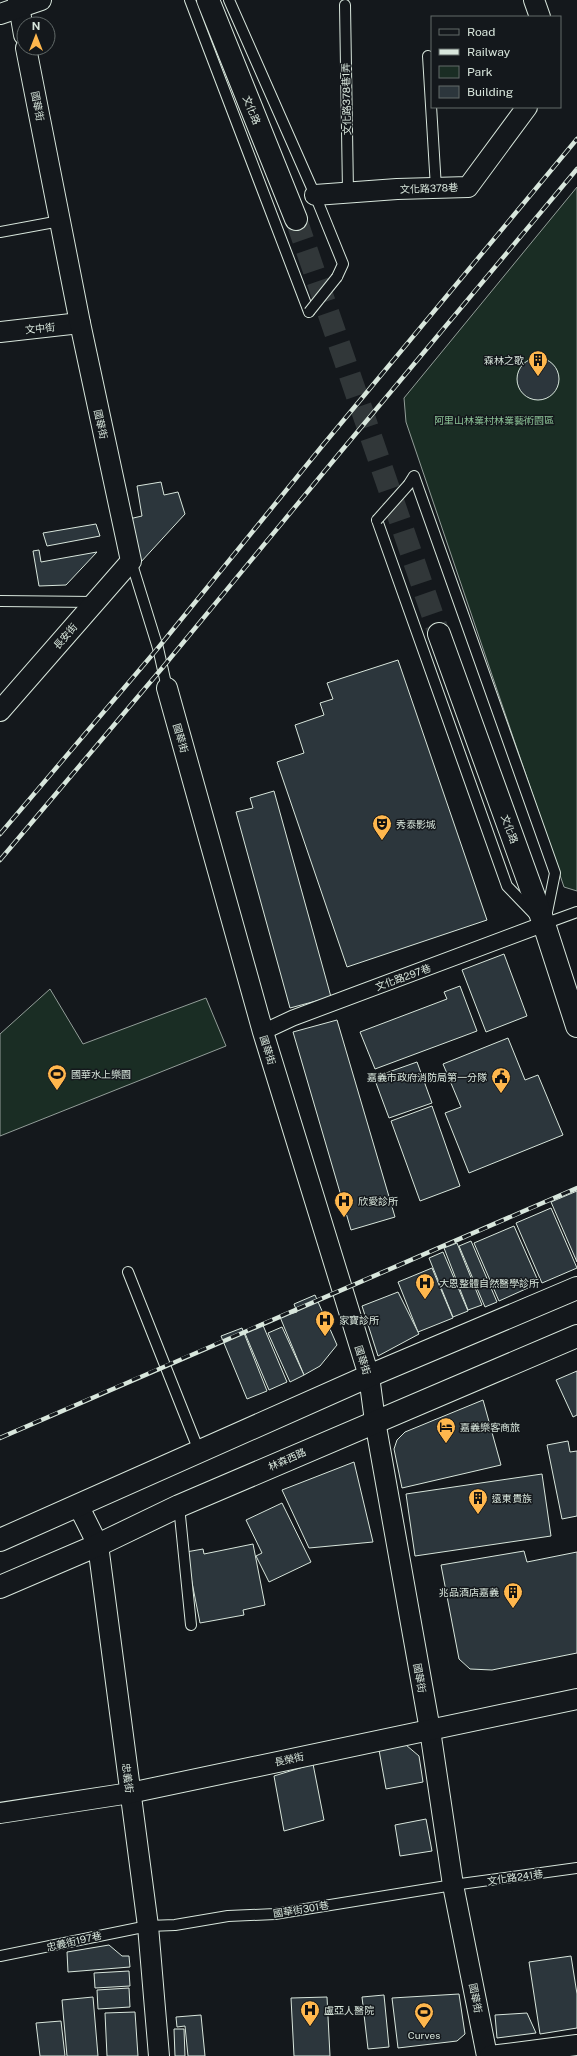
<svg xmlns="http://www.w3.org/2000/svg" width="577" height="2056" viewBox="0 0 577 2056" font-family="'Public Sans','Noto Sans TC',sans-serif">
<rect width="100%" height="100%" fill="#14181c"/>
<g fill="#1a2d24" stroke="#939e99">
<polygon points="577,187 577,891 564,887 406,422 404,398"/>
<polygon points="50,989 83,1044 206,998 226,1046 0,1136 0,1034"/>
</g>
<g fill="#2c363c" stroke="#d8e6dc">
<circle cx="538" cy="379" r="21"/>
<polygon points="161,482 164,495 178,492 185,514 140,563 129,519 142,516 137,486"/>
<polygon points="96,524 100,536 47,546 43,533"/>
<polygon points="39,550 41,562 97,552 66,585 39,586 33,551"/>
<polygon points="398,660 487,920 347,967 277,762 304,753 295,725 324,715 320,703 333,699 327,683"/>
<polygon points="274,791 331,997 290,1008 236,812 253,808 250,798"/>
<polygon points="504,954 527,1016 486,1032 462,970"/>
<polygon points="460,986 477,1031 375,1069 360,1032 447,999 444,992"/>
<polygon points="337,1020 395,1217 351,1230 293,1032"/>
<polygon points="508,1038 525,1080 538,1075 563,1135 469,1173 445,1113 461,1107 443,1064"/>
<polygon points="417,1062 432,1103 389,1118 376,1083 388,1079 386,1073"/>
<polygon points="432,1106 460,1186 420,1201 391,1121"/>
<polygon points="577,1191 577,1262 551,1202"/>
<polygon points="551,1208 577,1268 542,1283 516,1223"/>
<polygon points="514,1226 539,1283 499,1301 474,1243"/>
<polygon points="471,1241 497,1302 485,1307 459,1246"/>
<polygon points="457,1243 482,1305 468,1310 444,1248"/>
<polygon points="443,1252 468,1311 453,1317 429,1258"/>
<polygon points="432,1268 453,1318 418,1332 398,1282"/>
<polygon points="398,1292 419,1334 378,1356 362,1306"/>
<polygon points="315,1295 337,1345 320,1366 304,1375 280,1317 297,1312 294,1304"/>
<polygon points="262,1323 287,1382 269,1390 244,1331"/>
<polygon points="282,1327 304,1375 290,1382 268,1333"/>
<polygon points="242,1328 267,1391 247,1399 221,1336"/>
<polygon points="577,1371 577,1415 573,1417 556,1380"/>
<polygon points="483,1400 501,1465 402,1488 394,1449 397,1440 405,1432"/>
<polygon points="568,1441 570,1452 577,1451 577,1516 562,1519 547,1445"/>
<polygon points="354,1462 373,1542 309,1548 282,1490"/>
<polygon points="542,1474 551,1536 415,1556 406,1494"/>
<polygon points="282,1503 311,1562 269,1582 256,1556 262,1553 246,1520"/>
<polygon points="253,1544 265,1605 243,1610 244,1615 200,1623 186,1552 203,1549 204,1554"/>
<polygon points="524,1551 527,1562 577,1552 577,1653 492,1670 470,1669 459,1659 441,1565"/>
<polygon points="406,1745 419,1756 423,1782 386,1789 379,1750"/>
<polygon points="313,1764 324,1820 284,1831 274,1776"/>
<polygon points="426,1819 432,1851 400,1856 395,1825"/>
<polygon points="109,1945 122,1956 129,1956 130,1967 68,1972 67,1952"/>
<polygon points="571,1956 577,1994 577,2028 540,2034 529,1962"/>
<polygon points="129,1971 130,1986 95,1988 94,1973"/>
<polygon points="129,1988 130,2007 98,2009 97,1990"/>
<polygon points="459,1994 465,2034 457,2041 398,2048 392,1998"/>
<polygon points="384,1995 389,2047 368,2049 362,1997"/>
<polygon points="93,1997 98,2056 67,2056 62,2000"/>
<polygon points="327,1997 330,2056 294,2056 291,1998"/>
<polygon points="135,2012 138,2056 107,2056 105,2013"/>
<polygon points="527,2013 536,2033 497,2038 495,2015"/>
<polygon points="201,2015 205,2056 188,2056 185,2026 177,2027 176,2017"/>
<polygon points="61,2021 65,2056 40,2056 36,2023"/>
<polygon points="174,2029 184,2029 185,2056 175,2056"/>
</g>
<g fill="none" stroke-linecap="round" stroke-linejoin="round">
<polyline stroke="#313739" stroke-width="22" stroke-dasharray="22 11" stroke-linecap="butt" points="296,219 439,634"/>
<g stroke="#d8e6dc" stroke-width="12">
<g id="service">
<polyline points="190,0 309,312"/>
<polyline points="229,0 315,195 343,264 337,277"/>
<polyline points="345,5 348,192"/>
<polyline points="428,56 436,188"/>
<polyline points="0,232 60,221"/>
<polyline points="409,484 414,476 555,873 546,917"/>
<polyline points="377,520 507,886 534,914"/>
<polyline points="131,561 158,648 167,688"/>
<polyline points="0,601 94,602"/>
<polyline points="544,924 577,912"/>
<polyline points="128,1272 199,1451"/>
<polyline points="179,1506 191,1625"/>
<polyline points="0,1956 148,1926 175,1925 228,1916 275,1914 453,1885 577,1868"/>
</g>
</g>
<g stroke="#d8e6dc" stroke-width="17">
<polyline id="pedestrian" points="263,1032 293,1018 544,924"/>
</g>
<g stroke="#d8e6dc" stroke-width="22">
<g id="minor">
<polyline points="18,0 24,35"/>
<polyline points="534,0 540,17"/>
<polyline points="0,14 41,0"/>
<polyline points="315,195 397,189 468,187 527,107"/>
<polyline points="0,332 80,323"/>
<polyline points="167,688 263,1032 369,1376 375,1421 430,1730 453,1885 487,2056"/>
<polyline points="0,711 131,561 80,323 26,48"/>
<polyline points="78,1505 98,1545 148,1926 159,2056"/>
<polyline points="0,1813 130,1793 577,1699"/>
<polyline points="490,2056 577,2045"/>
</g>
</g>
<g stroke="#d8e6dc" stroke-width="24">
<g id="tertiary">
<polyline points="208,0 296,219"/>
<polyline points="439,634 544,924 577,1026"/>
</g>
</g>
<g stroke="#d8e6dc" stroke-width="24">
<g id="secondary">
<polyline points="0,1540 369,1376 577,1288"/>
<polyline points="0,1587 98,1545 179,1506 577,1336"/>
</g>
</g>
<use href="#service" stroke="#14181c" stroke-width="10"/>
<use href="#pedestrian" stroke="#14181c" stroke-width="15"/>
<use href="#minor" stroke="#14181c" stroke-width="20"/>
<use href="#tertiary" stroke="#14181c" stroke-width="22"/>
<use href="#secondary" stroke="#14181c" stroke-width="22"/>
<g stroke="#d8e6dc" stroke-width="4.5">
<g id="rail">
<polyline points="0,834 158,648 323,445 577,139"/>
<polyline points="0,860 163,667 338,455 577,169"/>
<path d="M0 1438C192 1353 385 1272 577 1188"/>
</g>
</g>
<use href="#rail" stroke="#14181c" stroke-width="3" stroke-dasharray="9" stroke-linecap="butt"/>
<g stroke="#d8e6dc" stroke-width="12" stroke-linecap="butt">
<g id="service-bridge">
<polyline points="309,312 337,277"/>
<polyline points="377,520 409,484"/>
</g>
</g>
<use href="#service-bridge" stroke="#14181c" stroke-width="10"/>
</g>
<defs>
<g id="building-pin" transform="scale(1)"><path d="M0 17L-7.5 6A9.5 9.5 0 1 1 7.5 6Z" fill="#ffb74d" stroke="#14181c"/><path d="M-4-6H4V6H1V3H-1V6H-4ZM-2.5-4.3h1.7v1.8h-1.7ZM.8-4.3h1.7v1.8H.8ZM-2.5-1h1.7V.8h-1.7ZM.8-1h1.7V.8H.8Z" fill="#111"/></g>
<g id="theatre-pin" transform="scale(1)"><path d="M0 17L-7.5 6A9.5 9.5 0 1 1 7.5 6Z" fill="#ffb74d" stroke="#14181c"/><path d="M-5-5.5Q0-4 5-5.5V0Q5 5 0 6Q-5 5-5 0ZM-3.3-2.5H-1v1.5H-3.3ZM1-2.5H3.3v1.5H1ZM-2.8 1Q0 5.5 2.8 1Z" fill="#111"/></g>
<g id="stadium-pin" transform="scale(1)"><path d="M0 17L-7.5 6A9.5 9.5 0 1 1 7.5 6Z" fill="#ffb74d" stroke="#14181c"/><path d="M0-5a6.5 5 0 1 0 0 10a6.5 5 0 1 0 0-10ZM-3.5-1.8h7v3.6h-7Z" fill="#111"/></g>
<g id="civic-pin" transform="scale(1)"><path d="M0 17L-7.5 6A9.5 9.5 0 1 1 7.5 6Z" fill="#ffb74d" stroke="#14181c"/><path d="M-.6-6.5H3V-4.5H.6V-3L4-1V1h2V6H-6V1h2V-1L-.6-3ZM-1.2 2.5V6h2.4V2.5Z" fill="#111"/></g>
<g id="hospital-pin" transform="scale(1)"><path d="M0 17L-7.5 6A9.5 9.5 0 1 1 7.5 6Z" fill="#ffb74d" stroke="#14181c"/><path d="M-5-5h3v3.5h4V-5h3V5h-3V1.5h-4V5h-3Z" fill="#111"/></g>
<g id="hotel-pin" transform="scale(1)"><path d="M0 17L-7.5 6A9.5 9.5 0 1 1 7.5 6Z" fill="#ffb74d" stroke="#14181c"/><path d="M-6-4.5h1.5V1H6V5H4.5V3h-9V5H-6ZM-4 0a1.8 1.8 0 1 1 3.6 0ZM.5 0V-2.5h3Q6-2.5 6 0Z" fill="#111"/></g>
</defs>
<g fill-rule="evenodd">
<use href="#building-pin" x="538" y="360"/>
<use href="#theatre-pin" x="382" y="824"/>
<use href="#stadium-pin" x="57" y="1074"/>
<use href="#civic-pin" x="501" y="1077"/>
<use href="#hospital-pin" x="344" y="1201"/>
<use href="#hospital-pin" x="425" y="1283"/>
<use href="#hospital-pin" x="325" y="1320"/>
<use href="#hotel-pin" x="446" y="1427"/>
<use href="#building-pin" x="478" y="1498"/>
<use href="#building-pin" x="513" y="1592"/>
<use href="#hospital-pin" x="310" y="2010"/>
<use href="#stadium-pin" x="424" y="2012"/>
</g>
<g text-anchor="middle" stroke-width="3" stroke-linejoin="round" paint-order="stroke">
<g font-size="10" fill="#d8e6dc" stroke="#14181c">
<text transform="translate(346 99) rotate(-91)" y="4">文化路378巷1弄</text>
<text transform="translate(38 106) rotate(79)" y="4">國華街</text>
<text transform="translate(252 110) rotate(68)" y="4">文化路</text>
<text transform="translate(429 188) rotate(-2)" y="4">文化路378巷</text>
<text transform="translate(40 328) rotate(-6)" y="4">文中街</text>
<text transform="translate(101 424) rotate(78)" y="4">國華街</text>
<text transform="translate(65 636) rotate(-49)" y="4">長安街</text>
<text transform="translate(181 738) rotate(74)" y="4">國華街</text>
<text transform="translate(510 829) rotate(70)" y="4">文化路</text>
<text transform="translate(403 977) rotate(-20)" y="4">文化路297巷</text>
<text transform="translate(268 1050) rotate(73)" y="4">國華街</text>
<text transform="translate(363 1360) rotate(73)" y="4">國華街</text>
<text transform="translate(287 1459) rotate(-24)" y="4">林森西路</text>
<text transform="translate(420 1678) rotate(80)" y="4">國華街</text>
<text transform="translate(289 1759) rotate(-12)" y="4">長榮街</text>
<text transform="translate(128 1778) rotate(83)" y="4">忠義街</text>
<text transform="translate(515 1877) rotate(-8)" y="4">文化路241巷</text>
<text transform="translate(301 1909) rotate(-9)" y="4">國華街301巷</text>
<text transform="translate(74 1941) rotate(-13)" y="4">忠義街197巷</text>
<text transform="translate(476 1998) rotate(79)" y="4">國華街</text>
</g>
<g font-size="10" fill="#d8e6dc" stroke="#14181c" text-anchor="start">
<text x="524" y="364" text-anchor="end">森林之歌</text>
<text x="396" y="828">秀泰影城</text>
<text x="71" y="1078">國華水上樂園</text>
<text x="487" y="1081" text-anchor="end">嘉義市政府消防局第一分隊</text>
<text x="358" y="1205">欣愛診所</text>
<text x="439" y="1287">大恩整體自然醫學診所</text>
<text x="339" y="1324">家寶診所</text>
<text x="460" y="1431">嘉義樂客商旅</text>
<text x="492" y="1502">遠東貴族</text>
<text x="499" y="1596" text-anchor="end">兆品酒店嘉義</text>
<text x="324" y="2014">盧亞人醫院</text>
<text x="424" y="2039" text-anchor="middle">Curves</text>
</g>
<g font-size="10" fill="#8ac095" stroke="#14181c">
<text x="494" y="424">阿里山林業村林業藝術園區</text>
</g>
</g>
<rect x="431" y="16" width="130" height="92" fill="#14181c" stroke="#626a69"/>
<rect x="439" y="29" width="20" height="6" fill="#14181c" stroke="#626a69"/>
<text x="467" y="36" font-size="12" fill="#d8e6dc">Road</text>
<rect x="439" y="49" width="20" height="6" fill="#d8e6dc" stroke="#626a69"/>
<text x="467" y="56" font-size="12" fill="#d8e6dc">Railway</text>
<rect x="439" y="66" width="20" height="12" fill="#1a2d24" stroke="#626a69"/>
<text x="467" y="76" font-size="12" fill="#d8e6dc">Park</text>
<rect x="439" y="86" width="20" height="12" fill="#2c363c" stroke="#626a69"/>
<text x="467" y="96" font-size="12" fill="#d8e6dc">Building</text>
<g transform="translate(36 36)"><circle r="19" fill="#14181c" stroke="#626a69"/>
<path d="M0-3L7 15L0 10L-7 15Z" fill="#ffb74d"/>
<text y="-6" font-size="11" font-weight="bold" text-anchor="middle" fill="#d8e6dc">N</text>
</g>
</svg>
